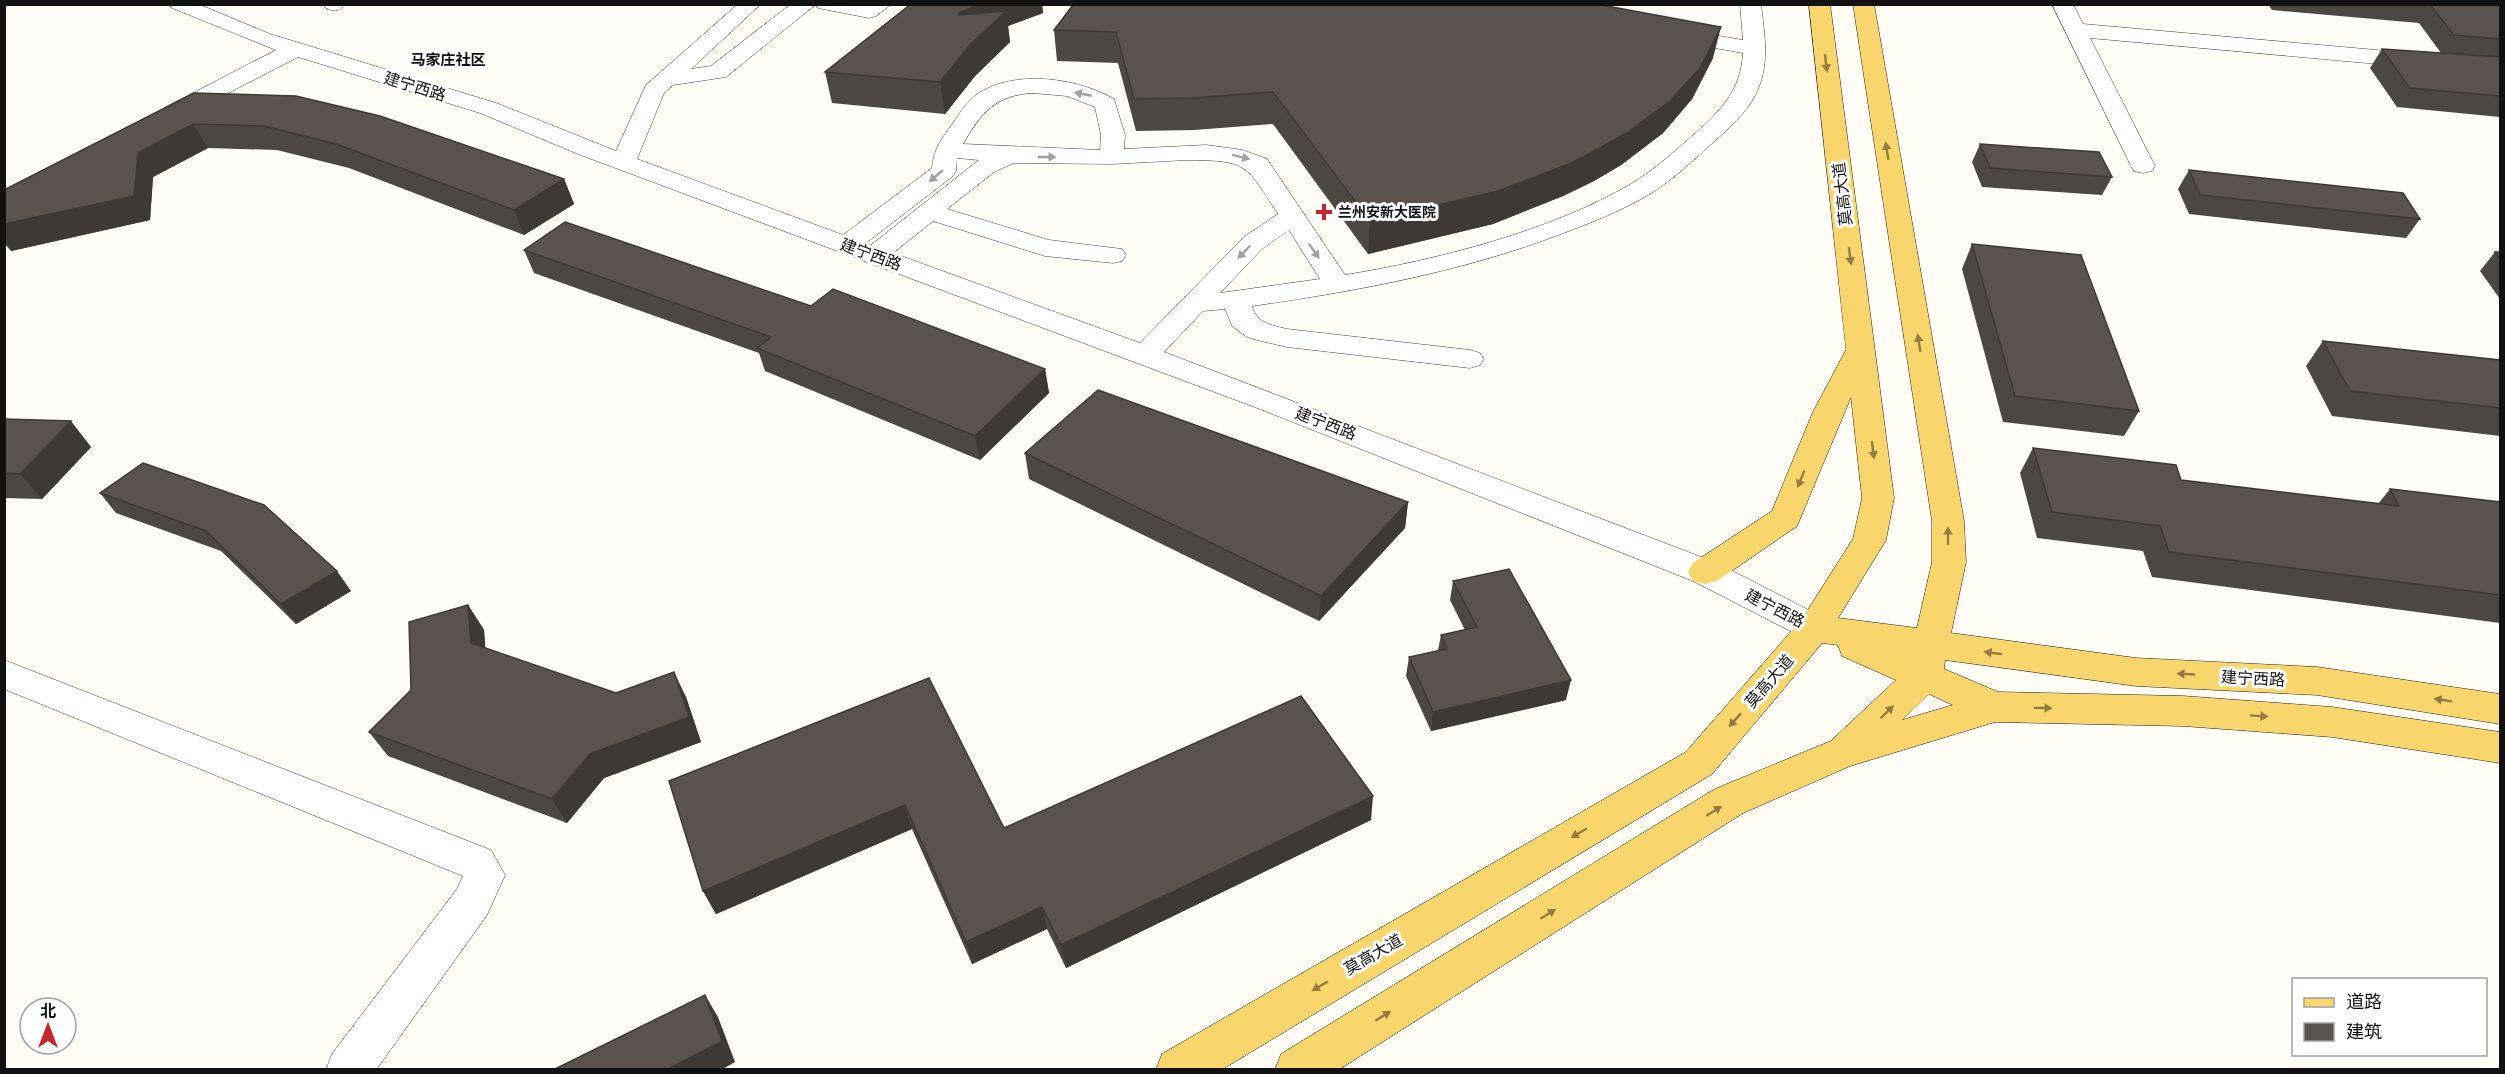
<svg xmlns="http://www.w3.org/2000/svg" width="2505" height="1074" viewBox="0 0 2505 1074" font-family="'Crimson Pro','Noto Sans SC',serif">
<rect width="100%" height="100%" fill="#fffdf5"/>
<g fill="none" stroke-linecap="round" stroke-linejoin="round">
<g stroke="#444" stroke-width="1">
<g id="minor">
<path d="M169 4H198L270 34 496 103 616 151 646 85 738 4H761L691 69 711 66 791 4H892L876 16 869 18 818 8 815 5 726 77 673 85 664 93 637 159 843 235 932 168C933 150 942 138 953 123 961 111 971 96 984 90 1022 70 1079 79 1114 99L1125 135 1124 149 1206 145 1243 150 1267 159 1345 275C1437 260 1551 231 1631 184 1654 170 1673 153 1692 136 1720 112 1741 91 1743 53L1664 39 1661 34 1664 29 1672 28 1743 40 1740 4H1761C1764 32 1770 62 1758 89 1748 113 1727 130 1708 147 1689 164 1670 182 1648 195 1621 211 1590 223 1561 234 1461 272 1357 291 1252 306 1257 323 1270 325 1287 329L1470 350 1480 353 1484 359 1480 365 1470 368 1287 347 1257 340 1247 337 1232 326 1225 309 1203 311 1164 352 1717 563 1826 619 1832 628 1826 637 1814 641 1802 637 1693 581 1260 409 578 154 480 113 298 57 180 118H164L160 113 164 108 276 50 172 8ZM1033 93 1067 96 1095 107 1101 135 1100 150 963 144C981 113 995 95 1033 93ZM957 158 979 160 871 245 866 243 953 176 956 171ZM1187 160C1249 160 1246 165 1278 214L1244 237 1140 343 893 253 933 221 1045 256 1113 263 1122 261 1126 255 1122 249 1049 240 947 209 994 172 1014 163 1112 164ZM1289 230 1320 279 1220 293 1262 249Z"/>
<path d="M345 4C340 12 335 11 327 9L324 5Z"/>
<polygon points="2052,4 2073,4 2083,24 2500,61 2500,75 2090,38 2155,166 2152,171 2143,173 2134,171 2131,166"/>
<polygon points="4,660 491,850 505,875 487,915 376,1070 326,1070 332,1054 457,889 463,876 4,689"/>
</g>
</g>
<g stroke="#222" stroke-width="1">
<path id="major" d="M1809 4H1830L1894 498 1886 540 1838 618 1917 628 1932 562V521L1853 4H1874L1964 521 1966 562 1951 633 2136 658 2317 667 2500 694V724L2317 695 2136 686 1945 660 1944 669 1998 692 2183 696 2332 707 2500 732V763L2332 737 2183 726 1995 722 1850 766 1743 813 1338 1070H1275L1281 1054 1715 789 1831 741 1896 680 1842 656 1838 645 1822 643 1712 774 1221 1070H1156L1162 1054 1686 752 1802 619 1853 539 1862 498 1851 397 1797 526 1717 581 1705 584 1693 581 1688 572 1693 563 1772 511 1813 412 1846 350ZM1929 694 1953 705 1902 720Z"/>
</g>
<use href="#minor" fill="#fff" fill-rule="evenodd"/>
<use href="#major" fill="#f9d66b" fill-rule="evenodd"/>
</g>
<g fill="#4d4742">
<polygon points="911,4 1042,4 1043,13 1008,26 1010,42 975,76 945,114 832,103 825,72"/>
<polygon points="2268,4 2500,4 2500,117 2397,107 2370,68 2382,49 2441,53 2419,23 2272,10"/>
<polygon points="1073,5 1713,58 1692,99 1663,133 1621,165 1594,181 1563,196 1493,224 1368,254 1273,124 1194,130 1136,131 1118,63 1057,61 1054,30"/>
<polygon points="194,93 564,179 574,204 524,235 349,168 277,150 208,148 153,177 150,220 11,251"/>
<polygon points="1980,144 2112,177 2102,195 1982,187 1972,162"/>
<polygon points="2189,170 2420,219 2406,238 2189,214 2178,189"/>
<polygon points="1972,244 2139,411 2124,436 2003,422 1962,269"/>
<polygon points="524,250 811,306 1045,369 1049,393 980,460 765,371 759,353 534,273"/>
<polygon points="2495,252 2500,252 2500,299 2480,271"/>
<polygon points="2323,341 2500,360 2500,436 2332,416 2306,366"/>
<polygon points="4,419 91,447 42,499 4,498"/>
<polygon points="2033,448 2181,480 2378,504 2390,489 2500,502 2500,623 2152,577 2143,551 2037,538 2020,473"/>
<polygon points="1025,453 1408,502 1405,528 1319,621 1029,479"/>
<polygon points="143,463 351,591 296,624 221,551 116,513 100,493"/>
<polygon points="1453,581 1566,700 1431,731 1406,676 1409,657 1438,650 1441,635 1465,630 1450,600"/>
<polygon points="468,605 484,630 485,648 616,693 686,697 701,742 604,778 567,823 388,756 369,732 411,690"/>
<polygon points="929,678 1004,828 1371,820 1066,968 1047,929 972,964 912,829 716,914 703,891"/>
</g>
<g fill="#3f3936">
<polygon points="981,4 1042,4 1043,13 1008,26 1010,42 975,76 945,114 940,82 963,43 959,13"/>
<polygon points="1721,27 1713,58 1692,99 1663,133 1621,165 1594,181 1563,196 1493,224 1368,254 1370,221"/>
<polygon points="193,124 208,148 153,177 150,220 11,251 4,243 4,224"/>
<polygon points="564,179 574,204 524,235 514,210"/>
<polygon points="1045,369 1049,393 980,460 975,436"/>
<polygon points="71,421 91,447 42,499 20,474"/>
<polygon points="1408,502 1405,528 1319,621 1321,596"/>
<polygon points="337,571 351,591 296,624 281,604"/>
<polygon points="468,605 484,630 487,668 471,643"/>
<polygon points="674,672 686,697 701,742 604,778 567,823 552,799 590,754"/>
<polygon points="1571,680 1566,700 1431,731 1433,712"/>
<polygon points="1373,796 1371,820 1066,968 1061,945"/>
<polygon points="905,805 912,829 716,914 703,891"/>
<polygon points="1042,907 1047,929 972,964 966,942"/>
<polygon points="705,995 718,1017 735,1062 721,1070 666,1070"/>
</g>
<g fill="#5a524d" stroke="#3f3936" stroke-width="1.5">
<polygon points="911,4 981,4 959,13 959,15 1006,11 970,45 940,82 825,72"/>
<polygon points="1082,4 1596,4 1721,27 1700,68 1670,101 1628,132 1600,148 1569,164 1498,191 1370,221 1273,92 1193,98 1134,99 1116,32 1054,30 1073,5"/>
<polygon points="2427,4 2500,4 2500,39 2454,35 2430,5"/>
<polygon points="2382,49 2500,57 2500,96 2410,88"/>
<polygon points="194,93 296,96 380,116 564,179 514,210 336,144 264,126 193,124 138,153 134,196 4,224 4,190"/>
<polygon points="1980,144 2099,152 2112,177 1990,168"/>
<polygon points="2189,170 2403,193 2420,219 2200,195"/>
<polygon points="565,222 811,306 833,289 1045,369 975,436 757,348 771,337 524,250"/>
<polygon points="1972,244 2081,255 2139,411 2015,396"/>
<polygon points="2495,252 2500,252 2500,259"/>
<polygon points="2323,341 2500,360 2500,408 2350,391"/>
<polygon points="1098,390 1408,502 1321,596 1025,453"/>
<polygon points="4,419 71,421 20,474 4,473"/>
<polygon points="2033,448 2176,465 2181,480 2399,506 2390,489 2500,502 2500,595 2169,552 2160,526 2052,512"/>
<polygon points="143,463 264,505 337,571 281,604 206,531 100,493"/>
<polygon points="1509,569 1571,680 1433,712 1409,657 1447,649 1441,635 1477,627 1453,581"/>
<polygon points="468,605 471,643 616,693 674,672 689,717 590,754 552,799 369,732 411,690 409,622"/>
<polygon points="929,678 1004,828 1301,696 1373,796 1061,945 1042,907 966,942 905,805 703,891 669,781"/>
<polygon points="705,995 722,1041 666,1070 553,1070"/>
</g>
<defs><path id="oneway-solid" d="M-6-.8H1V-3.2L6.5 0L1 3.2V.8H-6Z" transform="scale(1.5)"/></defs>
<g fill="#917d42">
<use href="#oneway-solid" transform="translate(1826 63) rotate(83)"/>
<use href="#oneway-solid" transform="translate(1887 151) rotate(-99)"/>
<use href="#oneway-solid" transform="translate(1850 256) rotate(83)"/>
<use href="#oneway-solid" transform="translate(1919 343) rotate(-99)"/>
<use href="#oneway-solid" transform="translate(1873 450) rotate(83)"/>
<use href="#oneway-solid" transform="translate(1801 479) rotate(112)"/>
<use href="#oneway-solid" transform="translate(1948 536) rotate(-90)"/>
<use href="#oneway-solid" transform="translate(1993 653) rotate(-173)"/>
<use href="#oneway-solid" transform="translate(2186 674) rotate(-177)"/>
<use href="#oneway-solid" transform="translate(2443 700) rotate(-171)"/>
<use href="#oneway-solid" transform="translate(2043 708) rotate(1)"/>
<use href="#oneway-solid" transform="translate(1887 712) rotate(-44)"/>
<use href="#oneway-solid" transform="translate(2259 716) rotate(4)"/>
<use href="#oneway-solid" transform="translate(1735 720) rotate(131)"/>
<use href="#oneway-solid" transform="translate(1714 811) rotate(-32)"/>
<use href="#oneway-solid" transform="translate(1579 833) rotate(150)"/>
<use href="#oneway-solid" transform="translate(1548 914) rotate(-32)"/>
<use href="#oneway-solid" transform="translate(1320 986) rotate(150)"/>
<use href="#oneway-solid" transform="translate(1383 1016) rotate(-32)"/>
</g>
<g fill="#a0a0a0">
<use href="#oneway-solid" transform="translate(1083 94) rotate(-169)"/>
<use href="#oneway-solid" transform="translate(1047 157)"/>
<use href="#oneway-solid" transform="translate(1241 157) rotate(14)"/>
<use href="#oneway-solid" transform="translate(936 176) rotate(140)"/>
<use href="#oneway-solid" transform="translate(1314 251) rotate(55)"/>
<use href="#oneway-solid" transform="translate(1244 252) rotate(134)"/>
</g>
<path fill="#c4262e" stroke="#fff" stroke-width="2" d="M1321 203h6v6h6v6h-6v6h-6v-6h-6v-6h6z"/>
<g text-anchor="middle" stroke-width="6" stroke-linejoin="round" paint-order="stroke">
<g font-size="14" font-weight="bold" fill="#111" stroke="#fff" text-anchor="start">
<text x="1338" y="217">兰州安新大医院</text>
</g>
<g font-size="15" font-weight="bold" fill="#111" stroke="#fff">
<text x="448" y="65">马家庄社区</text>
</g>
<g font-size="16" fill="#111" stroke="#fff">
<text transform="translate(415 86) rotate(17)" y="6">建宁西路</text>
<text transform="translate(1842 194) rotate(-97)" y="6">莫高大道</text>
<text transform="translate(871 254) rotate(20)" y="6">建宁西路</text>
<text transform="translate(1326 423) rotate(21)" y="6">建宁西路</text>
<text transform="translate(1775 608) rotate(27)" y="6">建宁西路</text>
<text transform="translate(2253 678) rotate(3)" y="6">建宁西路</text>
<text transform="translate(1769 681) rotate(-49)" y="6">莫高大道</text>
<text transform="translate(1373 954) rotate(-30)" y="6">莫高大道</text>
</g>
</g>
<rect width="2505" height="1074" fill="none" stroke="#111111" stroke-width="12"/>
<rect x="2292" y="978" width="195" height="78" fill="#ffffff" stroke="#a0a0a0" stroke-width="1.5"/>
<rect x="2304" y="998" width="30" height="9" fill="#f9d66b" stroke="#a0a0a0" stroke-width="1.5"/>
<text x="2346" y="1008" font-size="18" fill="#111111">道路</text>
<rect x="2304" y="1023" width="30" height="18" fill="#5a524d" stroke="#a0a0a0" stroke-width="1.5"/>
<text x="2346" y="1038" font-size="18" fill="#111111">建筑</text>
<g transform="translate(48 1026)"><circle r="28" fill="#ffffff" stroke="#a0a0a0" stroke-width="1.5"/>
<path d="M0-4.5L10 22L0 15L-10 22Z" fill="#c4262e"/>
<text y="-9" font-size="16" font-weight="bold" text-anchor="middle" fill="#111111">北</text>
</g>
</svg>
